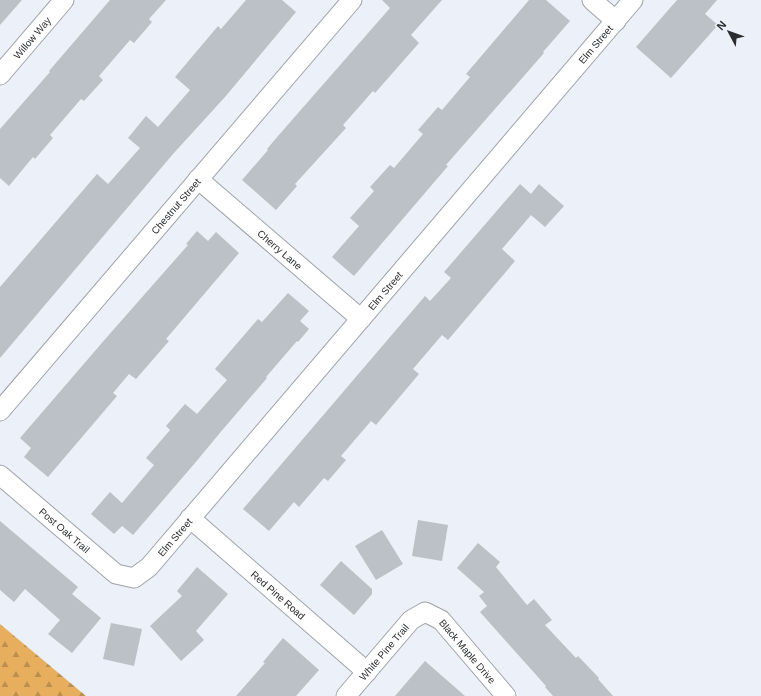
<svg xmlns="http://www.w3.org/2000/svg" width="761" height="696" viewBox="0 0 761 696" font-family="Helvetica,sans-serif">
<defs>
<pattern id="forest-firs" width="22" height="20" patternUnits="userSpaceOnUse"><rect width="22" height="20" fill="#e7af5d"/><path d="M5 1l3.5 6h-7zM16 11l3.5 6h-7z" fill="#bb8f4d"/></pattern>
</defs>
<rect width="100%" height="100%" fill="#ecf0f8"/>
<polygon fill="url(#forest-firs)" points="0,624 86,696 0,696"/>
<g fill="#bcc0c7">
<polygon points="0,0 22,0 0,25"/>
<polygon points="110,0 166,0 149,19 152,22 134,43 130,40 99,76 103,80 84,101 81,99 50,135 53,138 35,159 33,157 9,186 0,178 0,129 50,72 49,71"/>
<polygon points="246,0 282,0 296,12 225,97 173,154 0,358 0,287 97,174 108,184 140,148 128,138 146,116 158,127 190,90 175,77 218,26 221,29"/>
<polygon points="382,0 442,0 411,35 419,43 375,93 373,91 343,125 346,128 295,184 297,186 276,210 242,180 268,150 267,149 278,136 390,8"/>
<polygon points="529,0 546,0 570,21 543,52 544,53 446,165 448,166 354,276 332,257 359,226 350,218 374,191 370,187 390,165 394,168 423,134 418,130 438,107 442,110 470,77 466,74"/>
<polygon points="677,0 717,0 705,14 718,25 671,78 636,47"/>
<polygon points="520,184 531,194 539,184 564,206 545,227 531,215 502,249 515,261 448,340 442,335 413,369 419,374 376,425 371,421 341,456 346,460 328,481 324,478 299,507 294,502 269,531 243,509 425,296 430,301 451,278 444,272"/>
<polygon points="197,231 208,241 216,232 239,253 166,339 169,341 136,379 129,374 113,393 117,396 48,477 24,457 31,448 20,438 107,337 188,245 186,244"/>
<polygon points="288,293 309,311 300,321 309,329 298,342 297,341 266,377 267,378 219,434 195,463 133,535 122,526 114,534 91,514 110,492 122,503 154,465 146,458 170,430 166,426 185,404 197,414 227,380 215,369 258,319 262,322"/>
<polygon points="418,520 448,525 442,561 412,556"/>
<polygon points="0,521 78,587 72,594 101,618 72,653 48,634 60,620 25,589 14,602 0,590"/>
<polygon points="382,530 403,564 376,580 355,546"/>
<polygon points="478,543 500,562 496,567 527,605 534,599 552,620 545,625 576,658 578,656 599,678 598,679 613,696 553,696 545,687 546,686 480,612 487,606 479,596 484,592 457,568"/>
<polygon points="341,561 372,589 372,594 354,615 320,585"/>
<polygon points="197,567 228,594 196,631 204,640 181,661 150,626 182,596 177,591"/>
<polygon points="111,623 142,629 134,666 103,659"/>
<polygon points="283,638 319,670 296,696 236,696 265,663 263,662"/>
<polygon points="425,661 465,696 395,696"/>
</g>
<g fill="none" stroke-linecap="round" stroke-linejoin="round">
<g stroke="#9ea2a9" stroke-width="21">
<g id="minor">
<polyline points="592,0 616,21"/>
<path id="s1" d="M0 75 64 0"/>
<path id="s2" d="M198 179 361 319"/>
<path id="s3" d="M0 411 352 0"/>
<path id="s4" d="M0 475 116 574 134 578 149 567 633 0"/>
<path id="s5" d="M190 518 367 672"/>
<path id="s6" d="M346 696 411 620 425 612 441 620 506 696"/>
</g>
</g>
<use href="#minor" stroke="#fff" stroke-width="19"/>
</g>
<g text-anchor="middle" stroke-width="3" stroke-linejoin="round" paint-order="stroke">
<g font-size="10" fill="#2a2c2f" stroke="#ecf0f8">
<text dy="4" stroke="none"><textPath href="#s1" startOffset="49">Willow Way</textPath></text>
<text dy="4" stroke="none"><textPath href="#s4" startOffset="877">Elm Street</textPath></text>
<text dy="4" stroke="none"><textPath href="#s3" startOffset="270">Chestnut Street</textPath></text>
<text dy="4" stroke="none"><textPath href="#s2" startOffset="108">Cherry Lane</textPath></text>
<text dy="4" stroke="none"><textPath href="#s4" startOffset="553">Elm Street</textPath></text>
<text dy="4" stroke="none"><textPath href="#s4" startOffset="85">Post Oak Trail</textPath></text>
<text dy="4" stroke="none"><textPath href="#s4" startOffset="229">Elm Street</textPath></text>
<text dy="4" stroke="none"><textPath href="#s5" startOffset="117">Red Pine Road</textPath></text>
<text dy="4" stroke="none"><textPath href="#s6" startOffset="58">White Pine Trail</textPath></text>
<text dy="4" stroke="none"><textPath href="#s6" startOffset="175">Black Maple Drive</textPath></text>
</g>
</g>
<g transform="translate(729 32) rotate(311)" stroke="#ecf0f8" stroke-width="3" paint-order="stroke">
<path d="M0-3L7 15L0 10L-7 15Z" fill="#2a2c2f"/>
<text y="-6" font-size="11" font-weight="bold" text-anchor="middle" fill="#2a2c2f">N</text>
</g>
</svg>
